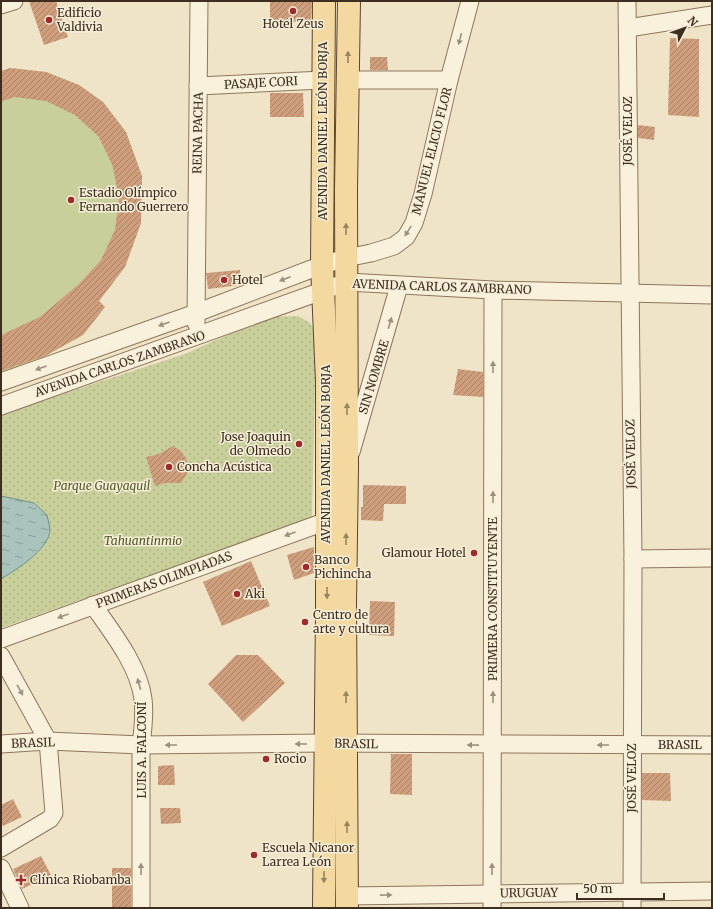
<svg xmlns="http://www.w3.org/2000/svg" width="713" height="909" viewBox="0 0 713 909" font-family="Merriweather,serif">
<defs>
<pattern id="grass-dots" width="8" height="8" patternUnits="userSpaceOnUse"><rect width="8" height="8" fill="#c9cf9b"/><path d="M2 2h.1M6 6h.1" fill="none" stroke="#aeb285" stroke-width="1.8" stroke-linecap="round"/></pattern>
<pattern id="water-ripples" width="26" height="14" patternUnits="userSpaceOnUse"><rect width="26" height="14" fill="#a9c4bc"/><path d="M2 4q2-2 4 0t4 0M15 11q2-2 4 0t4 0" fill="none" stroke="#8ba098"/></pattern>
<pattern id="building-hatch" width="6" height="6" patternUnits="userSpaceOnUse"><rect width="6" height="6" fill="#cf9f7d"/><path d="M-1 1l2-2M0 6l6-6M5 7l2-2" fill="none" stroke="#a98266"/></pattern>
</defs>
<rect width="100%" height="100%" fill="#f0e4c8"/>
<polygon fill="url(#grass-dots)" points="298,316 309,322 316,332 312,518 1,628 1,415 4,413 185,354 268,317"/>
<polygon fill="#c9cf9b" points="10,68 46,72 79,85 103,102 126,132 142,176 141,223 125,267 99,301 105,307 83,335 45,356 1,373 1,71"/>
<path fill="url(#water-ripples)" stroke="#6f938a" d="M1 496 34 503 47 515C48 520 50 526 50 531 47 551 17 569 1 579Z"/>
<g fill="url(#building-hatch)">
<polygon points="29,1 56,1 68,37 44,45"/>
<polygon points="270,1 312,1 311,22 270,22"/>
<polygon points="670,38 699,39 699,117 668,115"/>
<polygon points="370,57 387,57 388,70 370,70"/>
<polygon points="10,68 46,72 79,85 103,102 126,132 142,176 141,223 125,267 99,301 105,307 83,335 45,356 1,371 1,335 40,317 79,284 101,260 115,230 119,199 113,167 99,137 75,115 46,101 14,97 1,102 1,71"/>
<polygon points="270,93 303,93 304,117 270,117"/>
<polygon points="638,125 655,127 654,140 638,138"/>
<polygon points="240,270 241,285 208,289 206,273"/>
<polygon points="458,369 483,372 483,397 453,395"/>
<polygon points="173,446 181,451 185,457 188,464 188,471 185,477 181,483 165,483 155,486 146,457 159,454"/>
<polygon points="363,485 406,486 406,504 384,504 383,521 361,520 361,507 363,507"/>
<polygon points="314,547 314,573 294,580 287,555"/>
<polygon points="251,561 270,606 222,626 203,582"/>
<polygon points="370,601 395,602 394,636 369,635"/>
<polygon points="236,655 258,655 285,683 243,722 208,684"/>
<polygon points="391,754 412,754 412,795 390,794"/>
<polygon points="174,765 175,785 158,785 158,766"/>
<polygon points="642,773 670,773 671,801 642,800"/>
<polygon points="13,799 22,817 3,826 1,822 1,805"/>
<polygon points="160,808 180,808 181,823 161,824"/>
<polygon points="41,856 51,875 22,889 13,869"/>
<rect x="112" y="868" width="19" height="40"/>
</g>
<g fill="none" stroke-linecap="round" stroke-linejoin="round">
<g stroke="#8d765c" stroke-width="19">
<g id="minor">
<polyline points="627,1 633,559 632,908"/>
<polyline points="1,5 14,1"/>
<polyline points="628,28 712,15"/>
<polyline points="348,80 449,80"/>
<polyline points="198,86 323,80"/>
<polyline points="196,323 199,1"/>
<polyline points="1,382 196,313 322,265 346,258 371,253 394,246 406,237 414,223 423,194 449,80 470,1"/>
<polyline points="1,406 347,282 493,290 712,295"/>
<polyline points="351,452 399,286"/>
<polyline points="633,559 712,558"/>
<path d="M93 605C112 632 139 666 143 699 145 714 143 730 141 745V908"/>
<polyline points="1,639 327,521"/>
<polyline points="1,656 48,741 54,813 50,819 1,848"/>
<polyline points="1,744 48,741 141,745 326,743 712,745"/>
<polyline points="1,868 20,908"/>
<polyline points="347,896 712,891"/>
<polyline points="492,908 493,290"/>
</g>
</g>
<g stroke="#5b4430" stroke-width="24">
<g id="major">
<polyline points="324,908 327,611 327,382 322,265 324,1"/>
<polyline points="347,908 345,604 347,467 346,190 349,1"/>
</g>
</g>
<use href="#minor" stroke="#faf1dc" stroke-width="17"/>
<use href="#major" stroke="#f3d9a0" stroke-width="22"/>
</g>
<defs><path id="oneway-solid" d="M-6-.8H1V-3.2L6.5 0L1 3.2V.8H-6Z"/></defs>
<g fill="#9c907e">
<use href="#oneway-solid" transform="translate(460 39) rotate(104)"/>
<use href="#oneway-solid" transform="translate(408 231) rotate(122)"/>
<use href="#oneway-solid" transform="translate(285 279) rotate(159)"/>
<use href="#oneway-solid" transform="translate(390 323) rotate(-73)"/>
<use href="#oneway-solid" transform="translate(164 324) rotate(160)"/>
<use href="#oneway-solid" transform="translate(493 367) rotate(-90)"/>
<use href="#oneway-solid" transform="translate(41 368) rotate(160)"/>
<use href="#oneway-solid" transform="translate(493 497) rotate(-90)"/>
<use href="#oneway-solid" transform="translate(290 534) rotate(160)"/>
<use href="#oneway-solid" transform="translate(63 616) rotate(160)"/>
<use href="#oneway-solid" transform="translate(139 684) rotate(-105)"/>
<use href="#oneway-solid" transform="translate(20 690) rotate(61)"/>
<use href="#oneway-solid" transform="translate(493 697) rotate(-90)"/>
<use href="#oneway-solid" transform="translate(301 744) rotate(180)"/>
<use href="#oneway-solid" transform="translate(171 745) rotate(180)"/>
<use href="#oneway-solid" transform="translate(473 745) rotate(-179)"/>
<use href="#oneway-solid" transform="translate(603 745) rotate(180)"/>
<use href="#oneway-solid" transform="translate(141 869) rotate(-90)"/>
<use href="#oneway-solid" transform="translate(492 869) rotate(-90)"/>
<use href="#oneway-solid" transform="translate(386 895) rotate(-1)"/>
</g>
<g fill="#988460">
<use href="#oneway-solid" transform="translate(348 57) rotate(-90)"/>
<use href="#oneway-solid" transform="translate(346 229) rotate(-90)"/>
<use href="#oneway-solid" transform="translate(347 409) rotate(-90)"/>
<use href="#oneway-solid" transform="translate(346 539) rotate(-89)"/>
<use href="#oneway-solid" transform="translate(327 593) rotate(90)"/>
<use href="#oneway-solid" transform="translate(346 697) rotate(-90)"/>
<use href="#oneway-solid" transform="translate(347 827) rotate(-90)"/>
<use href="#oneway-solid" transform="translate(324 877) rotate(91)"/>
</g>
<g fill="#9e2a2b" stroke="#f7eed8" stroke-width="1.5">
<circle cx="293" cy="11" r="4"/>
<circle cx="49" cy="20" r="4"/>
<circle cx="71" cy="200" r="4"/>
<circle cx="224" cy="280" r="4"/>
<circle cx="299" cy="444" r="4"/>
<circle cx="169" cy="467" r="4"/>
<circle cx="474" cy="553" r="4"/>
<circle cx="306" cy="567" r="4"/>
<circle cx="237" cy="594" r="4"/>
<circle cx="305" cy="622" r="4"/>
<circle cx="266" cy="759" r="4"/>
<circle cx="254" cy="855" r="4"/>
<path d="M19 874h4v4h4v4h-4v4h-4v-4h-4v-4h4z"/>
</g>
<g text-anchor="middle" stroke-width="3" stroke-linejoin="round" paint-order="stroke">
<g font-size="12" fill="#3d2e20" stroke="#f7eed8" text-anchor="start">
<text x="57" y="17">Edificio<tspan x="57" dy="14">Valdivia</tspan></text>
<text x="293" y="28" text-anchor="middle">Hotel Zeus</text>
<text x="79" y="197">Estadio Olímpico<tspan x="79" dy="14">Fernando Guerrero</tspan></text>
<text x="232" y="284">Hotel</text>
<text x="291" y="441" text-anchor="end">Jose Joaquin<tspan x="291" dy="14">de Olmedo</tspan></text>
<text x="177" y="471">Concha Acústica</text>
<text x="466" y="557" text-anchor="end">Glamour Hotel</text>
<text x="314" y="564">Banco<tspan x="314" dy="14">Pichincha</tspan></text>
<text x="245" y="598">Aki</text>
<text x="313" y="619">Centro de<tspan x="313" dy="14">arte y cultura</tspan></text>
<text x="274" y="763">Rocio</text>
<text x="262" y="852">Escuela Nicanor<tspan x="262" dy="14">Larrea León</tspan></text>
<text x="30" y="884">Clínica Riobamba</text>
</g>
<g font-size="12" fill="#3d2e20" stroke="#f7eed8">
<text transform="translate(261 83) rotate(-3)" y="4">PASAJE CORI</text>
<text transform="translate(323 131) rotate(-90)" y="4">AVENIDA DANIEL LEÓN BORJA</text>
<text transform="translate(628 131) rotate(-90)" y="4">JOSÉ VELOZ</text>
<text transform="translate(198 133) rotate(-89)" y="4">REINA PACHA</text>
<text transform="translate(432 151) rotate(-76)" y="4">MANUEL ELICIO FLOR</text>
<text transform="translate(442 287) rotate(2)" y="4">AVENIDA CARLOS ZAMBRANO</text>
<text transform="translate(120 364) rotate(-19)" y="4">AVENIDA CARLOS ZAMBRANO</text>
<text transform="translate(374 377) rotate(-73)" y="4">SIN NOMBRE</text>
<text transform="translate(326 454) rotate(-90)" y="4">AVENIDA DANIEL LEÓN BORJA</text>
<text transform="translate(631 454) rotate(-91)" y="4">JOSÉ VELOZ</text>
<text transform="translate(164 580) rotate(-20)" y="4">PRIMERAS OLIMPIADAS</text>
<text transform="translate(493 599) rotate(-90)" y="4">PRIMERA CONSTITUYENTE</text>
<text transform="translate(33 743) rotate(-2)" y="4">BRASIL</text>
<text transform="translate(356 744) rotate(1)" y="4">BRASIL</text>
<text x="680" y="749">BRASIL</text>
<text transform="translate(142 750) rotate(-90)" y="4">LUIS A. FALCONÍ</text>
<text transform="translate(632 778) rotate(-90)" y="4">JOSÉ VELOZ</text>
<text transform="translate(529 893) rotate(-1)" y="4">URUGUAY</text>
</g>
<g font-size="12" font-style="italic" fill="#4d5a26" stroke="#f7eed8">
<text x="102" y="490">Parque Guayaquil</text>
<text x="143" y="545">Tahuantinmio</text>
</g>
</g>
<rect width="713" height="909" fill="none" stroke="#3d2e20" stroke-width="4"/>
<g transform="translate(685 28) rotate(49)" stroke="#f7eed8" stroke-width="3" paint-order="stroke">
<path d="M0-3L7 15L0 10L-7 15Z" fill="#3d2e20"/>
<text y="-6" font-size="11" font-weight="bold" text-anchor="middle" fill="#3d2e20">N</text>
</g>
<path d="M577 893v6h87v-6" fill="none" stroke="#3d2e20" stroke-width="2"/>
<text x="583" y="893" font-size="12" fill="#3d2e20" stroke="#f7eed8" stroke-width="3" paint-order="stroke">50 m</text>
</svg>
